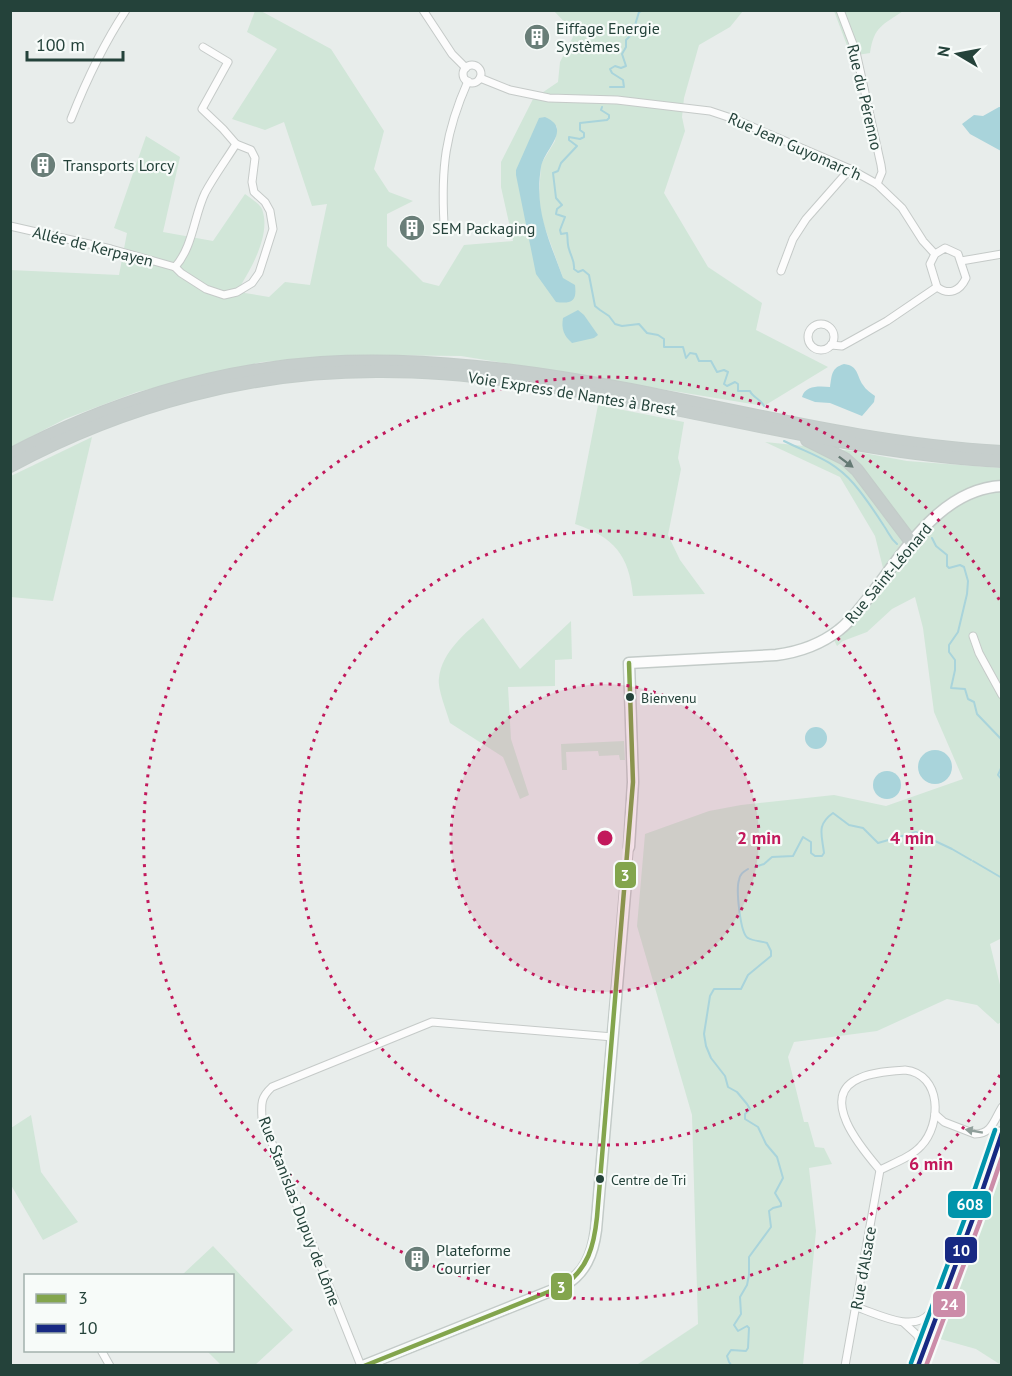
<svg xmlns="http://www.w3.org/2000/svg" width="1012" height="1376" viewBox="0 0 1012 1376" font-family="'PT Sans',sans-serif">
<rect width="100%" height="100%" fill="#e8edeb"/>
<g fill="#d1e6d8" fill-rule="evenodd">
<path d="M255 11H261L331 49 384 131 374 169 389 192 413 201 387 214V246L423 282 439 286 464 245 513 241 501 187V162L533 99 558 82 560 62 575 33 554 11H743L730 27 699 45 684 98 682 117 685 131 664 193 708 267 762 303 756 330 828 367 764 406 461 356 365 355 262 362 137 392 65 419 11 447 10 270 119 275 127 233 114 228 146 136 180 157 163 232 213 241 245 194C250 198 259 203 262 209 271 233 253 265 241 285L245 293 269 297 285 282 310 285 327 204 312 206 284 122 265 130 232 119 277 49 247 32ZM557 126 555 141 541 164 539 197 541 217 563 278 516 170Z"/>
<path d="M834 11H903C883 25 874 26 870 53L851 56Z"/>
<path d="M598 405 684 422 678 458 681 469 668 535 680 560 705 594 633 596C629 555 614 537 575 524Z"/>
<polygon points="92,437 53,601 11,597 11,476"/>
<polygon points="765,442 853,451 907,461 1001,468 1002,938 990,944 1001,989 1001,1022 998,1024 977,1005 947,999 877,1031 794,1042 788,1057 804,1122 808,1122 815,1147 824,1148 832,1164 809,1168 816,1231 803,1365 635,1366 698,1324 692,1115 637,926 645,834 709,811 741,805 834,795 886,806 963,779 934,712 923,628 915,597 892,609 867,632 843,641 837,646 834,640 849,629 887,584 875,536 840,477"/>
<path d="M483 618 520 669 571 621 572 659 555 660V686L508 687 511 739 529 795 520 799 503 757 450 723C447 712 437 688 439 678 442 652 465 633 483 618Z"/>
<polygon points="624,741 625,760 620,760 619,755 599,756 598,751 566,752 567,770 562,770 561,744"/>
<polygon points="31,1115 41,1172 78,1222 43,1240 11,1185 11,1128"/>
<polygon points="1001,1143 1001,1365 976,1349 926,1335"/>
<polygon points="213,1246 293,1330 255,1365 221,1365 207,1351 232,1350 232,1276 182,1275"/>
</g>
<g fill="#a9d4db">
<polygon points="999,107 1001,107 1001,151 970,134 962,124 974,115 983,116"/>
<path d="M545 117C573 129 544 149 541 167 534 210 549 239 563 278L575 285C577 301 572 304 556 302L536 274 516 175V170L539 118Z"/>
<path d="M578 310 584 315 598 335 594 338 572 343C564 336 561 329 563 318Z"/>
<path d="M844 364C859 366 856 375 863 385 866 390 871 393 875 396L874 402 862 416 830 403 815 402 802 397C805 385 820 386 830 387 832 375 831 368 844 364Z"/>
<circle cx="816" cy="738" r="11"/>
<circle cx="935" cy="767" r="17"/>
<circle cx="887" cy="785" r="14"/>
</g>
<g fill="none" stroke-linecap="round" stroke-linejoin="round">
<g stroke="#a9d4db" stroke-width="2">
<polyline points="610,87 624,87 623,80 612,73 610,69 615,66 621,68 626,66 622,54 626,47 626,40 632,34 626,30 626,28 627,25 635,25 639,12 643,10"/>
<path d="M602 107 601 110 609 115V118L607 120 580 123V130L584 133V137L580 139 569 137V140L577 146 561 163 558 171 553 173 556 198 562 205 557 209 556 214 565 217 560 230 561 234 567 233C568 238 567 244 569 249 571 257 575 261 574 269L578 272 583 270 589 275 595 306 600 310 609 316 615 324 622 326 639 324 647 333 658 335 664 339V347H683L686 358 690 353 696 354 699 361H711L717 372 724 370 728 372 724 384 727 386 735 382 738 384V391H750C753 398 761 399 764 406"/>
<path d="M784 441C812 455 832 459 854 484 865 497 875 512 884 526 889 533 890 538 897 544"/>
<polyline points="932,538 936,546 947,555 947,566 949,568 960,565 964,567 968,581 967,594 958,632 949,645 949,652 955,660 955,670 951,688 965,689 968,699 974,702 977,714 1002,740"/>
<polyline points="1002,766 998,775 1002,780"/>
<polyline points="973,861 1002,878"/>
<path d="M755 867 764 864 772 857 793 856 803 837 811 842V853L815 856H822L824 853C822 835 816 825 833 813L849 825 863 828 878 843 916 832 952 849 971 860"/>
<path d="M732 1366 729 1362 727 1356 731 1350 746 1351 748 1348 749 1328 747 1326 738 1331 734 1325 741 1314 740 1297 747 1285 749 1275V1257L771 1227 769 1211 773 1208 781 1206V1203L775 1193 783 1178 777 1157 766 1144 758 1127 745 1119V1114L750 1109 747 1104 737 1092 728 1087 725 1076 711 1058 706 1046 704 1034 710 996 714 989H741L748 975 771 956V951L767 943C761 941 753 941 748 938 740 934 736 889 739 880 740 874 743 872 748 869"/>
</g>
<g stroke="#c5cac8" stroke-width="9">
<g id="minor">
<polyline points="423,10 452,54 466,68"/>
<polyline points="840,10 856,52 881,165 882,172 877,184"/>
<circle cx="472" cy="74" r="9"/>
<polyline points="480,78 510,90 549,98 617,100 710,111 734,119 850,169 877,184 902,208 923,241 935,254"/>
<path d="M71 119C86 81 103 45 126 10"/>
<path d="M444 224C441 168 445 133 468 81"/>
<path d="M10 226 111 249 175 267C193 247 194 216 205 193 214 176 226 160 236 144"/>
<path d="M945 248 958 254 966 278C960 291 949 296 937 287L930 264 935 254Z"/>
<polyline points="961,261 1002,254"/>
<polyline points="175,267 181,273 206,289 224,295 237,292 252,283 259,273 273,229 270,211 265,202 254,192 252,182 255,158 251,150 236,144 223,129 202,109 228,62 203,47"/>
<polyline points="781,271 793,239 806,219 850,169"/>
<circle cx="821" cy="337" r="13"/>
<polyline points="831,345 842,346 887,321 937,287"/>
<polyline points="973,636 979,653 1002,695"/>
<path d="M905 1070C942 1074 942 1124 921 1146 911 1157 894 1163 880 1170 863 1150 816 1096 860 1078 873 1072 891 1071 905 1070Z"/>
<path d="M935 1114 944 1122 975 1134C992 1134 994 1120 1002 1107"/>
<path d="M856 1307C876 1313 913 1334 930 1313 937 1304 941 1290 945 1279"/>
<polyline points="904,1323 917,1335 924,1349"/>
<polyline points="101,1350 110,1366"/>
<path d="M361 1366 262 1118C261 1103 261 1097 272 1087L432 1022 613 1037"/>
<polyline points="845,1366 880,1170"/>
</g>
</g>
<g stroke="#c5cac8" stroke-width="10">
<polyline id="tertiary" points="626,882 629,847"/>
</g>
<g stroke="#c3cbc8" stroke-width="13">
<g id="secondary">
<path d="M629 847 633 782 629 663 776 655C799 652 820 645 839 630 851 621 860 608 869 597 904 553 940 489 1002 486"/>
<path d="M363 1366 563 1286C585 1274 593 1254 596 1230L626 882"/>
<polyline points="918,1366 972,1221 1002,1132"/>
</g>
</g>
<g stroke="#c3ccc9" stroke-width="14">
<g id="trunk">
<polyline points="807,440 845,459 857,470 912,543"/>
<path d="M10 455C106 404 213 370 321 363 423 357 525 370 625 389 750 413 874 445 1002 452"/>
<path d="M10 466C125 404 252 370 382 371 475 371 568 388 660 406 773 428 886 455 1002 461"/>
</g>
</g>
<use href="#minor" stroke="#fcfcfc" stroke-width="7"/>
<use href="#tertiary" stroke="#fcfcfc" stroke-width="8"/>
<use href="#secondary" stroke="#fcfcfc" stroke-width="10"/>
<use href="#trunk" stroke="#c6cecc" stroke-width="12"/>
<g stroke="#f7fbf9" stroke-width="9">
<path id="bus-1" d="M364 1366 563 1286C588 1269 594 1246 597 1217L633 782 629 663"/>
</g>
<g stroke="#f7fbf9" stroke-width="9">
<polyline id="bus-2" points="918,1366 972,1221 1002,1133"/>
</g>
<g stroke="#f7fbf9" stroke-width="9">
<polyline id="bus-3" points="926,1366 979,1224 1002,1157"/>
</g>
<g stroke="#f7fbf9" stroke-width="9">
<polyline id="bus-4" points="911,1363 965,1218 995,1130"/>
</g>
<use href="#bus-1" stroke="#83a54d" stroke-width="4.5"/>
<use href="#bus-2" stroke="#172983" stroke-width="4.5"/>
<use href="#bus-3" stroke="#cc8ca8" stroke-width="4.5"/>
<use href="#bus-4" stroke="#0094ab" stroke-width="4.5"/>
</g>
<defs><path id="oneway-solid" d="M-6-.8H1V-3.2L6.5 0L1 3.2V.8H-6Z" transform="scale(1.5)"/></defs>
<use fill="#657a74" href="#oneway-solid" transform="translate(846 462) rotate(37)"/>
<use fill="#909f9b" href="#oneway-solid" transform="translate(974 1131) rotate(-170)"/>
<circle cx="605" cy="838" r="154" fill="#c2185b" fill-opacity=".12"/>
<g fill="none" stroke="#c2185b" stroke-width="3" stroke-dasharray="3 6">
<circle cx="605" cy="838" r="154"/>
<circle cx="605" cy="838" r="307"/>
<path d="M1000 1075A461 461 0 1 1 1000 601"/>
</g>
<defs>
<g id="building-disc" transform="scale(1.35)"><circle r="9.5" fill="#697e78" stroke="#f7fbf9"/><path d="M-4-6H4V6H1V3H-1V6H-4ZM-2.5-4.3h1.7v1.8h-1.7ZM.8-4.3h1.7v1.8H.8ZM-2.5-1h1.7V.8h-1.7ZM.8-1h1.7V.8H.8Z" fill="#fff"/></g>
</defs>
<g fill-rule="evenodd">
<use href="#building-disc" x="537" y="37"/>
<use href="#building-disc" x="43" y="165"/>
<use href="#building-disc" x="412" y="228"/>
<use href="#building-disc" x="417" y="1259"/>
</g>
<g fill="#24423a" stroke="#f7fbf9" stroke-width="2">
<circle cx="630" cy="697" r="5"/>
<circle cx="600" cy="1179" r="5"/>
</g>
<g text-anchor="middle" stroke-width="4.5" stroke-linejoin="round" paint-order="stroke">
<g font-size="14" fill="#24423a" stroke="#f7fbf9" text-anchor="start">
<text x="641" y="703">Bienvenu</text>
<text x="611" y="1185">Centre de Tri</text>
</g>
<g font-size="16" fill="#24423a" stroke="#f7fbf9" text-anchor="start">
<text x="556" y="34">Eiffage Energie<tspan x="556" dy="18">Systèmes</tspan></text>
<text x="63" y="171">Transports Lorcy</text>
<text x="432" y="234">SEM Packaging</text>
<text x="436" y="1256">Plateforme<tspan x="436" dy="18">Courrier</tspan></text>
</g>
<g font-size="16" fill="#24423a" stroke="#f7fbf9">
<text transform="translate(865 97) rotate(77)" y="6">Rue du Pérenno</text>
<text transform="translate(795 146) rotate(24)" y="6">Rue Jean Guyomarc'h</text>
<text transform="translate(93 246) rotate(14)" y="6">Allée de Kerpayen</text>
<text transform="translate(572 393) rotate(9)" y="6">Voie Express de Nantes à Brest</text>
<text transform="translate(888 573) rotate(-50)" y="6">Rue Saint-Léonard</text>
<text transform="translate(300 1211) rotate(69)" y="6">Rue Stanislas Dupuy de Lôme</text>
<text transform="translate(863 1268) rotate(-80)" y="6">Rue d'Alsace</text>
</g>
</g>
<circle cx="605" cy="838" r="9" fill="#c2185b" stroke="#f7fbf9" stroke-width="3"/>
<g font-size="18" text-anchor="middle" font-weight="bold" fill="#c2185b" stroke="#f7fbf9" stroke-width="4.5" stroke-linejoin="round" paint-order="stroke">
<text x="759" y="844">2 min</text>
<text x="912" y="844">4 min</text>
<text x="931" y="1170">6 min</text>
</g>
<g stroke="#f7fbf9" stroke-width="2">
<rect x="614" y="861" width="23" height="28" rx="6" fill="#83a54d"/>
<rect x="947" y="1190" width="45" height="29" rx="6" fill="#0094ab"/>
<rect x="944" y="1236" width="34" height="28" rx="6" fill="#172983"/>
<rect x="550" y="1272" width="23" height="29" rx="6" fill="#83a54d"/>
<rect x="932" y="1290" width="34" height="28" rx="6" fill="#cc8ca8"/>
</g>
<g font-size="16" text-anchor="middle" font-weight="bold" fill="#fff">
<text x="625" y="881">3</text>
<text x="970" y="1210">608</text>
<text x="961" y="1256">10</text>
<text x="561" y="1293">3</text>
<text x="949" y="1310">24</text>
</g>
<rect width="1012" height="1376" fill="none" stroke="#24423a" stroke-width="24"/>
<rect x="24" y="1274" width="210" height="78" fill="#f7fbf9" stroke="#a3b1ad" stroke-width="1.5"/>
<rect x="36" y="1294" width="30" height="9" fill="#83a54d" stroke="#a3b1ad" stroke-width="1.5"/>
<text x="78" y="1304" font-size="18" fill="#24423a">3</text>
<rect x="36" y="1324" width="30" height="9" fill="#172983" stroke="#a3b1ad" stroke-width="1.5"/>
<text x="78" y="1334" font-size="18" fill="#24423a">10</text>
<g transform="translate(958 54) rotate(280)" stroke="#f7fbf9" stroke-width="4.5" paint-order="stroke">
<path d="M0-4.5L10 22L0 15L-10 22Z" fill="#24423a"/>
<text y="-9" font-size="16" font-weight="bold" text-anchor="middle" fill="#24423a">N</text>
</g>
<path d="M27 51v9h96v-9" fill="none" stroke="#24423a" stroke-width="3"/>
<text x="36" y="51" font-size="18" fill="#24423a" stroke="#f7fbf9" stroke-width="4.5" paint-order="stroke">100 m</text>
</svg>
